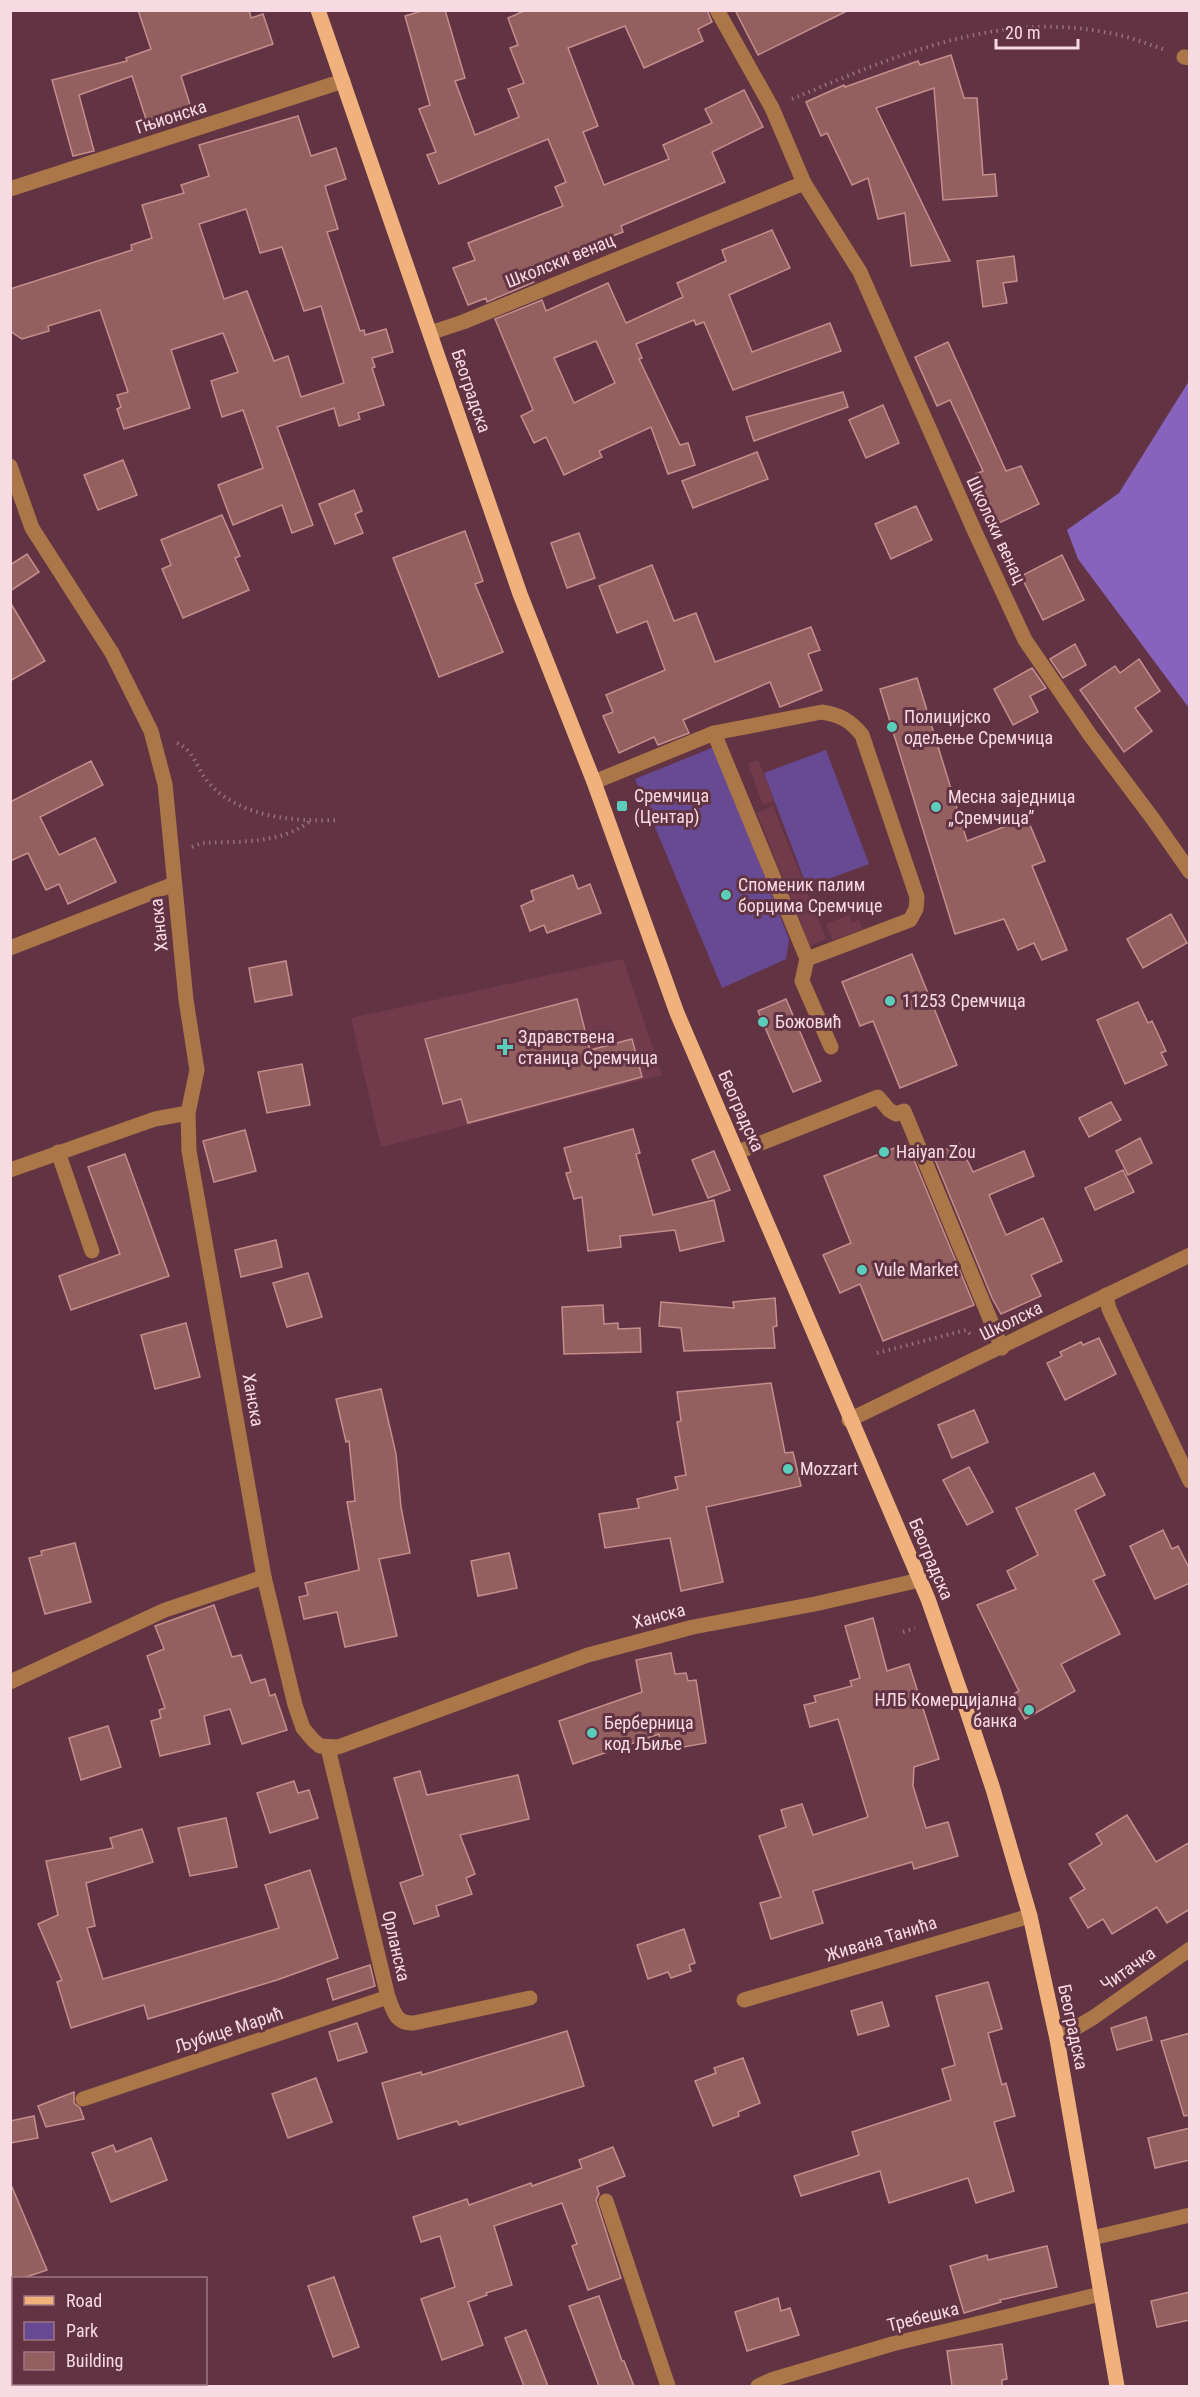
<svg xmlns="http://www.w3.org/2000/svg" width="1200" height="2397" viewBox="0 0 1200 2397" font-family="'Roboto Condensed',sans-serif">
<rect width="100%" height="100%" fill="#623443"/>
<g fill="#713b4c">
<polygon points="758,760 774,801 763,805 748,764"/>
<polygon points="773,806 826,939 810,946 757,813"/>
<polygon points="849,915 852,923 859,920 862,929 833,940 826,924"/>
<polygon points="623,959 662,1075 381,1147 351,1018"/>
</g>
<g fill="#684a94">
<polygon points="714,747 789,939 786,959 722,988 635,779"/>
<polygon points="826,750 869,864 807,887 764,773"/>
</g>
<polygon fill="#8863bd" points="1189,381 1189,708 1078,559 1067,530 1119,493"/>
<g fill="#94605f" stroke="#c58e8c" stroke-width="1.5" fill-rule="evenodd">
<polygon points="138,10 249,10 251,18 263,14 273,44 181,76 191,108 147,122 132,76 79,95 94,151 73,156 52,80 127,61 126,58 151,49"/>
<polygon points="425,10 445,10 465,78 455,81 475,135 519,117 508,89 524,83 510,48 518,45 508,18 526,10 707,10 712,22 698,29 703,41 644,68 625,26 568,48 598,126 583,132 604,185 669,159 663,145 712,123 705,109 744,90 763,127 712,152 725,182 621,226 623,232 528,269 534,282 487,302 486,298 468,305 453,268 475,260 468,243 563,206 555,187 566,182 548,139 439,184 427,155 436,152 419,109 430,105 405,16"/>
<polygon points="735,10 849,10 758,55"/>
<polygon points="951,55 964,98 977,98 983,175 995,174 997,196 943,200 934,88 876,108 950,261 911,266 905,213 878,219 868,178 852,185 827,133 821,136 806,102 844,85 845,87 918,61 920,65"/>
<path d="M298 116 311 156 336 148 346 179 325 186 338 229 327 232 360 331 364 330 365 335 386 329 393 352 372 358 375 367 372 368 384 405 358 413 360 419 339 426 334 408 277 427 313 525 292 533 282 505 233 525 218 485 263 468 243 410 222 417 211 381 238 372 223 333 171 350 190 408 124 429 117 409 121 407 117 395 128 392 100 310 48 326 49 331 22 339 10 331V289L132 250 131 245 152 238 142 205 184 193 181 185 209 176 199 145ZM246 209 260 253 282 247 304 311 321 306 344 383 301 397 288 356 274 361 247 291 224 299 199 224Z"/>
<path d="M772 230 790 268 729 295 752 352 830 323 841 351 733 390 704 322 696 325 694 320 636 344 642 358 639 359 680 445 688 443 695 465 668 474 651 427 599 451 602 457 564 475 546 437 534 443 521 416 533 410 495 319 542 300 546 311 608 283 626 323 683 297 677 283 726 261 722 250ZM596 341 615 383 574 403 554 358Z"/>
<polygon points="1014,256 1017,281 1003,283 1007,303 983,307 977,261"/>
<polygon points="948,342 1006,471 1021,466 1039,504 999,523 976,474 983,471 950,400 937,406 915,357"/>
<polygon points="843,392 848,407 754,441 746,417"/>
<polygon points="883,405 899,443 866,458 849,420"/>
<polygon points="757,452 768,479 693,508 682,481"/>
<polygon points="123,460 137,495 98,510 84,475"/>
<polygon points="354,490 362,511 355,514 363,533 335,544 319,504"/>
<polygon points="916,506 932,540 891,559 875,524"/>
<polygon points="222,515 240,556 235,558 249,590 183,618 162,569 171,565 161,540"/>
<polygon points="465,531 483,581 475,584 503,652 439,677 393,558"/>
<polygon points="579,533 595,578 567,588 551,543"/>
<polygon points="27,554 39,572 10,591 10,565"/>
<polygon points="1062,555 1084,600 1043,620 1021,576"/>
<polygon points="652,565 674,621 696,613 715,662 811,627 820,650 808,654 822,690 780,707 770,682 683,720 689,733 658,745 654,737 619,753 603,716 613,712 606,695 665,670 647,621 617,633 599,586"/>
<polygon points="10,602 45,661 10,681"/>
<polygon points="1075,644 1086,665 1063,678 1050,659"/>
<polygon points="1139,659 1160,691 1135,708 1152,731 1124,752 1080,690 1115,666 1120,673"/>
<polygon points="1032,668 1046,688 1030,696 1038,712 1013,725 994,689"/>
<polygon points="917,678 967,841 1027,818 1045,861 1032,866 1067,950 1042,960 1034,943 1018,950 1004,919 955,934 880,689"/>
<polygon points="91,761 103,785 40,817 59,855 95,838 116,882 68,904 59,884 46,890 28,853 10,861 10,802"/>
<polygon points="573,875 578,889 590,884 601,913 547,933 544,925 530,931 521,906 534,900 531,891"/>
<polygon points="1171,914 1187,943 1143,968 1127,939"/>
<polygon points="912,954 957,1065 900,1088 873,1021 860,1026 842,982"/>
<polygon points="286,961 292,995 255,1002 249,968"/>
<polygon points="577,999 590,1050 632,1039 642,1077 468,1123 461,1099 443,1104 425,1039"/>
<polygon points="786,999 821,1081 793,1092 758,1011"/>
<polygon points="1138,1002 1148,1023 1152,1021 1166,1051 1161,1053 1167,1065 1125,1084 1097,1020"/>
<polygon points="302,1064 310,1105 267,1113 258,1072"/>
<polygon points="1111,1102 1121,1120 1089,1137 1079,1118"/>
<polygon points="633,1129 640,1153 636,1154 653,1215 714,1200 724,1241 680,1251 675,1230 620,1236 621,1247 588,1251 582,1197 574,1199 566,1173 571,1172 564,1148"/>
<polygon points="245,1130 256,1171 214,1182 203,1141"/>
<polygon points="1140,1138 1152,1163 1128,1175 1116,1151"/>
<polygon points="907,1143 974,1305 883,1341 860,1284 840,1293 823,1255 851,1243 824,1176"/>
<polygon points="959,1143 973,1172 1024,1151 1034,1176 989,1195 1006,1235 1043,1218 1062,1261 1031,1275 1041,1296 1001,1314 992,1298 933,1155"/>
<polygon points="714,1151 730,1190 708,1198 692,1160"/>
<polygon points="125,1154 169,1276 71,1310 59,1276 120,1254 88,1167"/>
<polygon points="1123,1170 1134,1192 1095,1210 1085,1188"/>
<polygon points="276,1240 282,1267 241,1277 235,1250"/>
<polygon points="308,1273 322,1317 287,1327 273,1283"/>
<polygon points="775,1298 777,1326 773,1327 775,1348 684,1351 681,1328 659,1326 661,1302 734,1308 733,1302"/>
<polygon points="603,1305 604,1324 618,1323 618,1329 640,1328 641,1352 564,1354 562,1307"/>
<polygon points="186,1323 200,1377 155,1389 141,1335"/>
<polygon points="1099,1338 1116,1374 1065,1400 1047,1363 1062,1356 1060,1352 1081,1342 1083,1345"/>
<polygon points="771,1383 785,1453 793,1452 801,1486 706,1507 723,1582 681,1591 670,1538 605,1548 599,1514 639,1508 637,1499 678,1489 675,1477 686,1475 677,1422 681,1421 677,1392"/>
<polygon points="381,1389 396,1454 401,1507 410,1553 379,1559 397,1636 345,1647 337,1612 304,1619 299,1597 308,1595 305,1583 359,1570 347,1502 355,1501 349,1441 346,1442 336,1399"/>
<polygon points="974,1410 988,1442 952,1458 938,1425"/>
<polygon points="969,1467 993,1512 967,1525 943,1480"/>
<polygon points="1094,1473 1105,1495 1075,1510 1105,1575 1093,1580 1120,1634 1061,1664 1075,1691 1025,1719 1011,1695 1019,1691 977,1605 1016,1589 1007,1571 1038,1555 1016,1508"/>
<polygon points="1163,1530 1172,1549 1178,1546 1190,1570 1190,1583 1155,1599 1130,1546"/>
<polygon points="75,1543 91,1602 45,1614 29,1558 42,1555 41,1551"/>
<polygon points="509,1553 517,1588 478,1596 471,1561"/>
<polygon points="214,1605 232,1657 241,1655 251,1683 265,1679 270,1696 275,1694 287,1730 242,1744 230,1709 204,1716 210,1744 160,1756 151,1721 161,1718 159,1710 165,1708 147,1656 164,1649 155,1626"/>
<polygon points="873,1618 887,1671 909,1664 939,1759 914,1767 913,1786 926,1828 948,1822 958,1856 914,1869 912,1862 813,1891 823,1923 771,1939 760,1903 781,1897 759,1836 786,1827 781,1810 802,1804 813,1835 868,1817 838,1719 810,1727 804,1705 816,1702 814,1696 852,1686 850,1681 860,1678 845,1626"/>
<polygon points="671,1653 675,1674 686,1673 688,1681 696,1680 706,1743 662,1751 659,1734 573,1764 559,1721 642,1692 636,1660"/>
<polygon points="108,1726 121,1767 81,1780 69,1738"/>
<polygon points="420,1771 427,1795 518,1775 529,1819 460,1835 475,1874 466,1878 472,1894 436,1906 439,1916 414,1924 400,1883 423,1875 394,1778"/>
<polygon points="294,1781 298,1793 309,1790 318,1818 270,1833 257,1793"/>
<polygon points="1127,1815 1156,1862 1190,1842 1190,1909 1167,1923 1157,1907 1112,1934 1103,1919 1088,1928 1070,1898 1085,1889 1069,1864 1102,1844 1096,1834"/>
<polygon points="226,1818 237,1867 190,1876 178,1828"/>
<polygon points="142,1829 153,1862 86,1883 95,1926 87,1928 103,1979 279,1928 265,1885 310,1870 338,1958 277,1980 148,2019 144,2005 71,2028 57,1982 62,1980 38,1924 58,1915 46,1861 113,1848 110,1838"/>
<polygon points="684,1929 695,1963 689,1965 691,1971 671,1978 668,1972 648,1979 637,1945"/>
<polygon points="370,1965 375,1986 333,2000 327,1979"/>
<polygon points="988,1982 1002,2029 988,2033 1002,2085 1006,2083 1015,2116 994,2122 1014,2191 976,2203 968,2178 889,2203 880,2171 801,2196 794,2176 859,2155 852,2132 951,2100 942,2069 955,2065 936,1996"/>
<polygon points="882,2002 889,2026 858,2035 851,2011"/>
<polygon points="1146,2017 1152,2040 1117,2050 1111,2028"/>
<polygon points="357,2023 367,2052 338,2061 329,2032"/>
<polygon points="567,2031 584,2086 459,2125 457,2121 398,2139 382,2083 421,2072 422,2075"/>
<polygon points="1190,2033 1190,2115 1184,2116 1161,2041"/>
<polygon points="743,2058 760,2103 738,2112 739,2116 713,2126 695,2081 716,2073 714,2068"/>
<polygon points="316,2078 332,2122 288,2138 272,2094"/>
<polygon points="74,2092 74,2103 80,2108 84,2119 46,2127 38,2106"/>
<polygon points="34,2116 38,2138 10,2143 10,2121"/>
<polygon points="1190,2128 1190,2160 1155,2168 1148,2138"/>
<polygon points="151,2138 167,2180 111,2202 92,2153 113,2145 116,2152"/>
<polygon points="613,2147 625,2176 597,2187 599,2194 596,2200 621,2278 588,2290 572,2246 577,2244 562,2203 494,2226 512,2285 486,2293 487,2295 468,2302 483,2345 442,2360 421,2299 455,2287 440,2236 421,2242 413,2217 467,2199 469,2205 531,2183 532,2186 582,2168 579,2160"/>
<polygon points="12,2187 47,2270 23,2278 14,2278 14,2282 10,2283 10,2188"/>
<polygon points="1047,2246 1057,2287 1000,2300 1001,2302 964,2313 950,2266 987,2255 988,2260"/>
<polygon points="334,2277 359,2347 333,2357 308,2286"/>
<polygon points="1190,2292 1190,2320 1157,2327 1151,2301"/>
<polygon points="599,2296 622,2361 624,2361 634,2386 599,2386 569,2306"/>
<polygon points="778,2298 781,2311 790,2308 799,2335 747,2351 735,2312"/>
<polygon points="526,2330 548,2386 524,2386 505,2338"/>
<polygon points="1002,2344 1007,2379 1002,2380 1002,2386 952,2386 947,2351"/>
</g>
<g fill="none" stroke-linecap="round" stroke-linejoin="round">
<g stroke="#98707d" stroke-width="4" stroke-dasharray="1.5 4.5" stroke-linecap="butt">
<path d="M792 99C890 58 995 11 1104 32 1125 35 1145 43 1165 50"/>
<path d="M177 743C195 751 196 768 208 782 238 817 294 822 338 820"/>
<path d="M192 847 201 843C237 841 280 845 310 821"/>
<polyline points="877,1353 966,1330 972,1336"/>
<polyline points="903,1632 915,1628"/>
</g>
<g stroke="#ab7749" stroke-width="15">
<polyline points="717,10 772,108 804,183"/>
<polyline points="1184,57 1190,58"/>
<polyline points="10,189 343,81"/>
<polyline points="430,333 463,322 804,183 860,272 975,532 1025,640 1090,735 1153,819 1190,872"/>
<polyline points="10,466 32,528 112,653 151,731 165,784 186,1000 197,1070 188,1113 189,1151 264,1577 295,1705 303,1728 313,1740 320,1746 338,1747 588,1655 693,1627 815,1604 920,1580"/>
<polyline points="714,733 807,959"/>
<path d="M594 782 714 733 822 712C840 715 850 720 862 735L917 897 916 909 910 920 807 959 802 981 831 1047"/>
<polyline points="10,948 174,884"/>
<polyline points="58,1152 92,1251"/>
<polyline points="738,1152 878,1097 889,1110 896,1114 904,1111 1002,1348"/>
<polyline points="10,1170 155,1119 188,1113"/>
<polyline points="1106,1295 1109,1309 1190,1481"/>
<polyline points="849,1420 1190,1255"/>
<polyline points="10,1682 165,1610 264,1577"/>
<path d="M328 1748 388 1997C394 2012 396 2024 414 2023L530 1998"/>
<polyline points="744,2000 1030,1916"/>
<polyline points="1057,2039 1094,2017 1190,1949"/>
<polyline points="83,2099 388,1997"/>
<polyline points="606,2201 668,2386"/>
<polyline points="1092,2238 1190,2215"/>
<polyline points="758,2386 771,2380 892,2344 1101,2294"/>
</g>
<polyline stroke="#f1b17c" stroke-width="15" points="318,10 520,594 594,782 677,1013 928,1599 964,1702 993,1789 1030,1916 1057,2039 1117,2386"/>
</g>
<g fill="#5bcebb" stroke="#623443" stroke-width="2">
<circle cx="892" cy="727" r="6"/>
<rect x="616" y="800" width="12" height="12" rx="3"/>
<circle cx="936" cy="807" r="6"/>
<circle cx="726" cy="895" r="6"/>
<circle cx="890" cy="1001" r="6"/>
<circle cx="763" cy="1022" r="6"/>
<path d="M502 1038h6v6h6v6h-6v6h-6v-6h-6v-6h6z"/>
<circle cx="884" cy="1152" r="6"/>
<circle cx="862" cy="1270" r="6"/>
<circle cx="788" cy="1469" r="6"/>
<circle cx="1029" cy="1710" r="6"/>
<circle cx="592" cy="1733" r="6"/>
</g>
<g text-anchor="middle" stroke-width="6" stroke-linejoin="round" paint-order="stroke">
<g font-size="18" fill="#f8dae2" stroke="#623443">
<text transform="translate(171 117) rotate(-18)" y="6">Гњионска</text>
<text transform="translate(560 261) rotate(-22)" y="6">Школски венац</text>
<text transform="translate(471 391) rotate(71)" y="6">Београдска</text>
<text transform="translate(996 530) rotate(65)" y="6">Школски венац</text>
<text transform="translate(159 925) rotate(-96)" y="6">Ханска</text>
<text transform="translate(741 1111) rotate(66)" y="6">Београдска</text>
<text transform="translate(1011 1321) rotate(-26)" y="6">Школска</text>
<text transform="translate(253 1400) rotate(80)" y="6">Ханска</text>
<text transform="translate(931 1559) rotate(67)" y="6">Београдска</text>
<text transform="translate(659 1616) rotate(-15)" y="6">Ханска</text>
<text transform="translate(881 1939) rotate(-17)" y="6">Живана Танића</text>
<text transform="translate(396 1946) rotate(77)" y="6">Орланска</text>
<text transform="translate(1128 1969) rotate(-35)" y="6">Читачка</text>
<text transform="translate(1073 2027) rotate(78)" y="6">Београдска</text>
<text transform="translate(229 2030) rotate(-18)" y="6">Љубице Марић</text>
<text transform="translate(923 2317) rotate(-14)" y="6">Требешка</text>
</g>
<g font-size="18" fill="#f8dae2" stroke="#623443" text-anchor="start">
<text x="904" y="723">Полицијско<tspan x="904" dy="21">одељење Сремчица</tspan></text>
<text x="634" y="802">Сремчица<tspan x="634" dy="21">(Центар)</tspan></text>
<text x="948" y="803">Месна заједница<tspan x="948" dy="21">„Сремчица”</tspan></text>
<text x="738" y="891">Споменик палим<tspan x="738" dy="21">борцима Сремчице</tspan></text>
<text x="902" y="1007">11253 Сремчица</text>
<text x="775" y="1028">Божовић</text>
<text x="518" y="1043">Здравствена<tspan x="518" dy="21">станица Сремчица</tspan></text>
<text x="896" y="1158">Haiyan Zou</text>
<text x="874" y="1276">Vule Market</text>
<text x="800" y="1475">Mozzart</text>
<text x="1017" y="1706" text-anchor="end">НЛБ Комерцијална<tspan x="1017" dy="21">банка</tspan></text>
<text x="604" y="1729">Берберница<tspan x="604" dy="21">код Љиље</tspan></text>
</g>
</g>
<rect width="1200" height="2397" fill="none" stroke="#f8dae2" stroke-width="24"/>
<rect x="12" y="2277" width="195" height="108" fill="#623443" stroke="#9e7683" stroke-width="1.5"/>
<rect x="24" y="2296" width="30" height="9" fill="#f1b17c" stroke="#9e7683" stroke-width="1.5"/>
<text x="66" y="2307" font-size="18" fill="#f8dae2">Road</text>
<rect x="24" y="2322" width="30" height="18" fill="#684a94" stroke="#9e7683" stroke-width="1.5"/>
<text x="66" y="2337" font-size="18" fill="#f8dae2">Park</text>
<rect x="24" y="2352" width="30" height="18" fill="#94605f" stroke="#9e7683" stroke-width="1.5"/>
<text x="66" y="2367" font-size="18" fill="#f8dae2">Building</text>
<path d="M996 39v9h82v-9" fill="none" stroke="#f8dae2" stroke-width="3"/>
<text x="1005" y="39" font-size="18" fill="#f8dae2" stroke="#623443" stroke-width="4.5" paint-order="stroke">20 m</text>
</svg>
